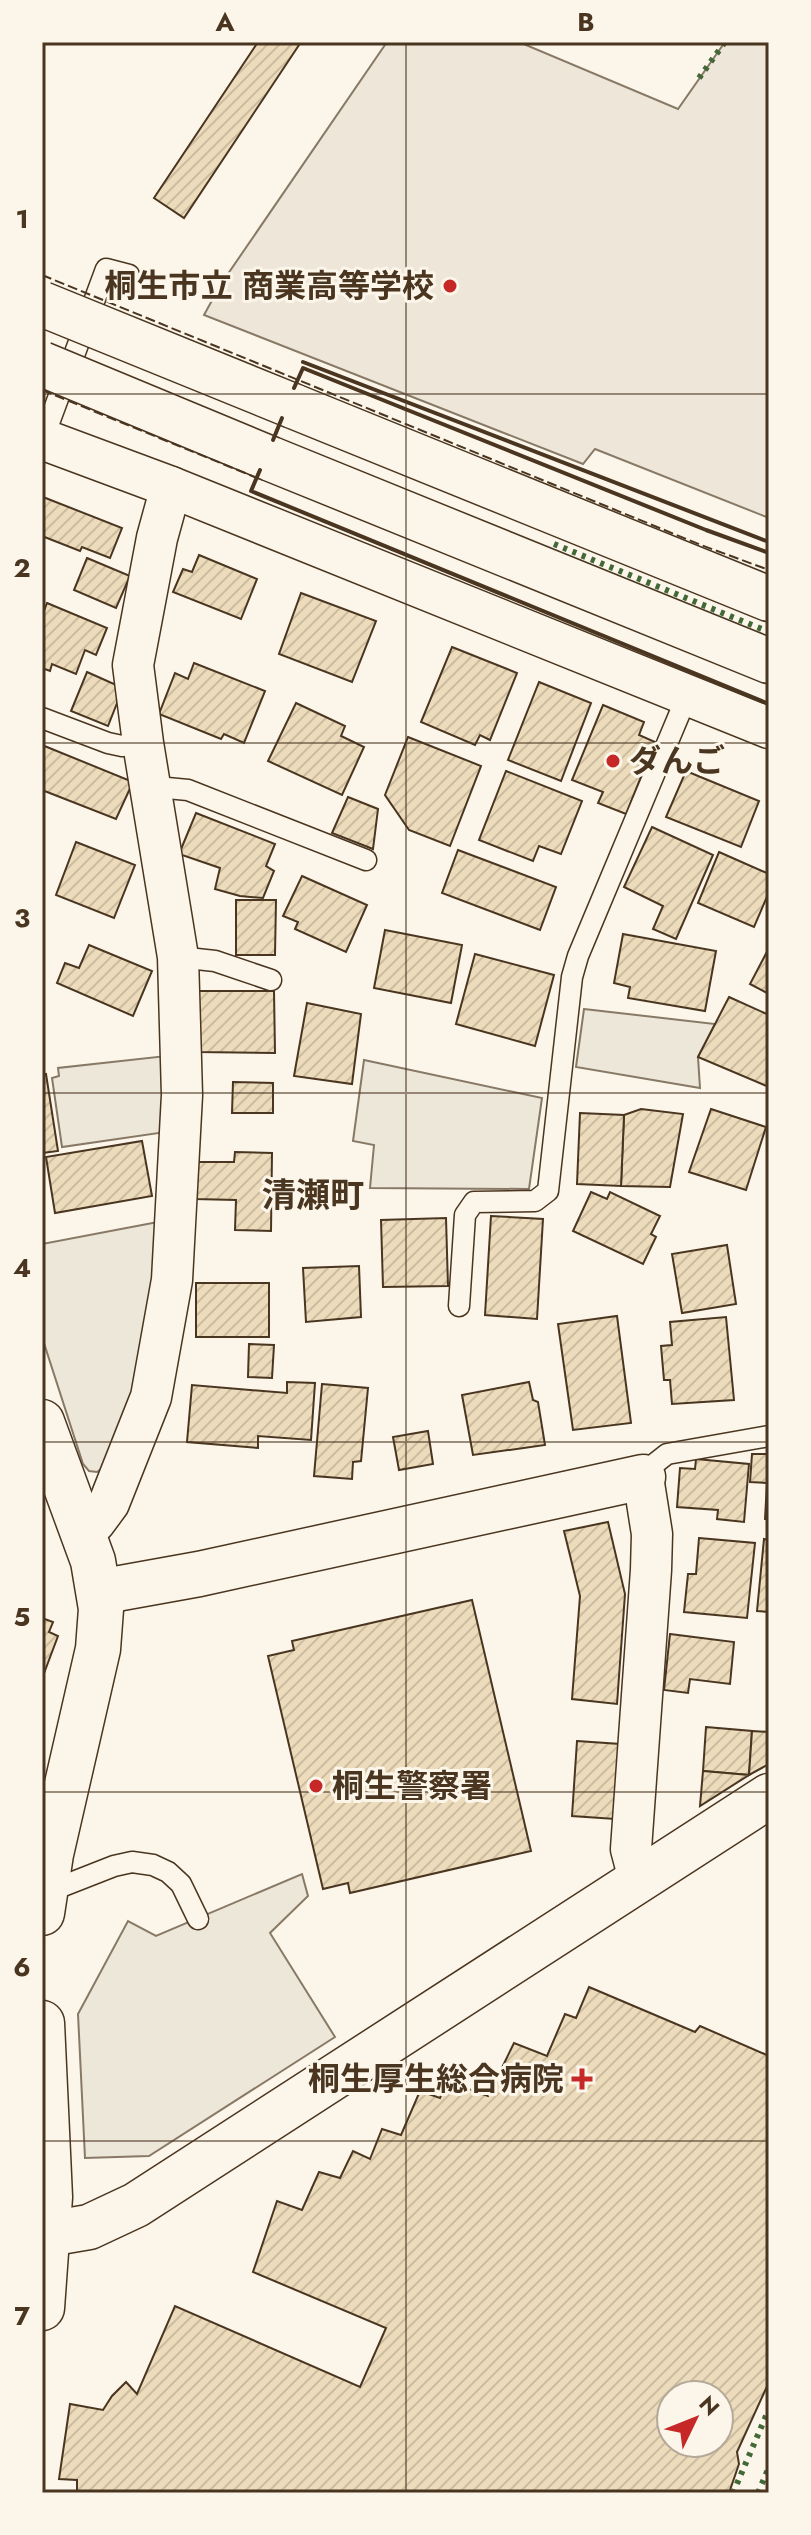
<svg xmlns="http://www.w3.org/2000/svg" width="811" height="2535" viewBox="0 0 811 2535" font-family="Jost,'Noto Sans JP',sans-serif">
<defs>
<pattern id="building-hatch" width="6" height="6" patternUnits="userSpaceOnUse" patternTransform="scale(2)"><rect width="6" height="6" fill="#ecdcbc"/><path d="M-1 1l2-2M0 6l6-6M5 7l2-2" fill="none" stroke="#ccbda1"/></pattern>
</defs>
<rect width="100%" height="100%" fill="#fbf6e9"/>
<polygon fill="#ede6d9" stroke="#887966" stroke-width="2" points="387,42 519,42 678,109 725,42 769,42 769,518 595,449 583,464 204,315 221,284"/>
<g fill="#ede7d9" stroke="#887966" stroke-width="2">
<polygon points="584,1009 715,1024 698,1057 700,1088 576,1067"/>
<polygon points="166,1056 166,1132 62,1147 52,1078 59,1076 58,1068"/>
<polygon points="364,1060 542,1098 529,1189 370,1188 374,1145 353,1141"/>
<polygon points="163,1221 133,1389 105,1466 97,1472 89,1471 83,1464 42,1337 42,1244"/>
<polygon points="302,1874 308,1896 270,1933 335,2037 149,2156 85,2158 78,2014 128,1921 156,1936"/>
</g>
<g fill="url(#building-hatch)" stroke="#4a3520" stroke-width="2" fill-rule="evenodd">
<polygon points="258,42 301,42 184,218 154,198"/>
<polygon points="43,497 122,528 110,558 82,547 80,551 42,536"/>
<polygon points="199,555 257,579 241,619 173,592 183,569 192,572"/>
<polygon points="87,558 130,576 116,608 74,590"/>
<polygon points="301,593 376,621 352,682 279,654"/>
<polygon points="47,603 107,628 96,655 85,650 76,674 52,664 50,671 42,668 42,616"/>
<polygon points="452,647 517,673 490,740 480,735 475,745 421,722"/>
<polygon points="194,663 265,691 244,743 224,734 221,739 159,714 175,673 188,679"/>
<polygon points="87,672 123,688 108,726 71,711"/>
<polygon points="539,682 591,703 561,781 508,760"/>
<polygon points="296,703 345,726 341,736 364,747 342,795 268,761"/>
<polygon points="603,705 644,722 639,735 655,742 626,814 598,803 603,792 572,780"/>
<polygon points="408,737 481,766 450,846 409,830 385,795"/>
<polygon points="42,745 133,782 116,819 42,790"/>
<polygon points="506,771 582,801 561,854 539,846 533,861 479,840"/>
<polygon points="686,771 759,801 741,847 666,817"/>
<polygon points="348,797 378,809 373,849 332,833"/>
<polygon points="196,813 275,844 266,866 274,871 263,898 240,896 215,889 220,868 179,854"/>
<polygon points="652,827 713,855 676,939 653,929 663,906 624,887"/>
<polygon points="76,842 135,865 114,918 56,895"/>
<polygon points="458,850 556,887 540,930 442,893"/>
<polygon points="719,852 769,874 769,892 754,927 698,903"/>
<polygon points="302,876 367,905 346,952 295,929 298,922 283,916"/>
<polygon points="236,900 276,900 275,955 236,955"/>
<polygon points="385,930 462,945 451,1003 374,988"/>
<polygon points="623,934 716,951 705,1011 628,998 630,987 614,983"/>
<polygon points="89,945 152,971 133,1016 57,983 65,963 79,968"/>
<polygon points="769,948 769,994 750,984"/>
<polygon points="475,954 554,975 535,1046 456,1024"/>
<polygon points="197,991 274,991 275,1053 198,1052"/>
<polygon points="729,997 769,1015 769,1087 698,1057"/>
<polygon points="307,1003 361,1014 352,1084 294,1076"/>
<polygon points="46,1074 58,1151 42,1153 42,1075"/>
<polygon points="233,1082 273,1083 273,1113 232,1113"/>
<polygon points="641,1109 683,1114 670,1187 621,1186 624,1115"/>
<polygon points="711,1109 766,1127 746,1190 689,1172"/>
<polygon points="580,1113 624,1115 621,1186 577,1184"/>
<polygon points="142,1141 152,1196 55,1213 46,1157"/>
<polygon points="235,1152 272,1153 271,1231 235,1230 236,1200 195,1199 196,1162 234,1162"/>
<polygon points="591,1192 607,1199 610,1192 660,1216 651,1234 656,1237 643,1264 573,1231"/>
<polygon points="491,1216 543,1219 537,1319 485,1315"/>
<polygon points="446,1218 448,1286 383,1287 381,1220"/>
<polygon points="727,1245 736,1304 682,1313 672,1254"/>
<polygon points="359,1266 361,1317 306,1322 303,1268"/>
<rect x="196" y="1283" width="73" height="54"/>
<polygon points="617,1316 631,1423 573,1430 558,1324"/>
<polygon points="726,1317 734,1400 672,1404 670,1380 664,1380 661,1346 672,1345 670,1322"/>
<polygon points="249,1344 274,1345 272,1378 248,1377"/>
<polygon points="287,1382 315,1383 311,1440 258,1436 258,1448 187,1442 192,1385 287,1393"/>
<polygon points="529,1382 533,1400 538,1402 545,1445 473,1455 462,1395"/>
<polygon points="322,1384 368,1388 361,1461 353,1462 352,1479 314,1476"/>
<polygon points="428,1431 433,1464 399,1470 393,1437"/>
<polygon points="752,1454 769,1454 769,1520 765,1519 767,1483 750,1482"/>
<polygon points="696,1459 749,1464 744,1522 717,1519 718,1510 677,1507 680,1468 695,1469"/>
<polygon points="608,1522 625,1594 617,1704 572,1699 580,1596 564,1531"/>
<polygon points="699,1538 755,1543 747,1618 684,1612 688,1574 696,1574"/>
<polygon points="764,1539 769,1540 769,1612 757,1611"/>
<polygon points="472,1600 531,1851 350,1893 348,1883 323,1889 268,1656 294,1650 292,1641"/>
<polygon points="42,1618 53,1622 49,1632 58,1636 43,1676"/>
<polygon points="670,1634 734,1642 730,1684 690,1679 688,1693 664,1690"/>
<polygon points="706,1727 752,1731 749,1775 703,1771"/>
<polygon points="752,1731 769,1732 769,1764 749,1775"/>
<polygon points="577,1741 620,1744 615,1819 572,1816"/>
<polygon points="703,1771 749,1775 700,1806"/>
<path d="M589 1987 695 2032 700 2026 769 2056V2382L737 2452 739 2464 729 2493H77V2480L59 2479 70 2404 103 2410 112 2396 126 2382 137 2394 175 2306 360 2387 386 2328 253 2272 277 2201 302 2210 319 2172 340 2178 353 2151 370 2159 382 2129 401 2135 420 2091 440 2098 446 2081 488 2096 514 2043 547 2056 565 2014 576 2018ZM671 2395H719V2443H671Z"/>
</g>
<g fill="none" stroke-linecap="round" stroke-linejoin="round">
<g stroke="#4a3520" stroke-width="23">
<g id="service">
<polyline points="43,439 106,269 129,275"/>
<polyline points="42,718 108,743 122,746 143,743"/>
<polyline points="150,792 167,788 188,790 366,860"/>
<polyline points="178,957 215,961 271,980"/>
<polyline points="459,1306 465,1215 474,1202 535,1201 548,1191 572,977 578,956 687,696"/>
<polyline points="643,1477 653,1465 667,1454 769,1436"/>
<polyline points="45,1888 63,1886 114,1866 132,1862 153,1865 168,1872 181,1884 198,1919"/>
</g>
</g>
<g stroke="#4a3520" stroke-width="43">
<g id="minor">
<polyline points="42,439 171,487 769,728"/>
<polyline points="81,1532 95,1522 109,1503 151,1397 172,1280 182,1095 178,957 143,743 133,665 157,538 171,487"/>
<polyline points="639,1879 631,1849 651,1570 652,1534 643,1477"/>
</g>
</g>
<g stroke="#4a3520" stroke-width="47">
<g id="tertiary">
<polyline points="293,406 769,599"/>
<polyline points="271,459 769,661"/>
<polyline points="42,1422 93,1561 101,1609 98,1649 51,1854 42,1913"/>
<polyline points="99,1592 199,1574 643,1477"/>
<polyline points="42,2023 50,2197 42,2308"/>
<polyline points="48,2234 89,2227 136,2205 769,1796"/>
</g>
</g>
<use href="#service" stroke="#fbf6e9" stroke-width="20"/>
<use href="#minor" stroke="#fbf6e9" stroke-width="40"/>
<use href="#tertiary" stroke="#fbf6e9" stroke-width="44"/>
<g stroke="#4a3520" stroke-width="47" stroke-linecap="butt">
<g id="tertiary-bridge">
<polyline points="42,304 293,406"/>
<polyline points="42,364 271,459"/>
</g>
</g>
<use href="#tertiary-bridge" stroke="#fbf6e9" stroke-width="44"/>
<g stroke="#436837" stroke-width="6" stroke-dasharray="4 6" stroke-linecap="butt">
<polyline points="699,78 725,42"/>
<polyline points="554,544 769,632"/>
<polyline points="733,2493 769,2409"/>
<polyline points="758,2493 769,2467"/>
</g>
<g stroke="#4a3520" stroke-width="2" stroke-dasharray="10 4" stroke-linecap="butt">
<polyline points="42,275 701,545 769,570"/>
<polyline points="42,390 262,480"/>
</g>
<g stroke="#4a3520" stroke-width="4">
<polyline points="303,362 769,542"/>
<polyline points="294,388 303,368 706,530 769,553"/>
<polyline points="273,440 282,418"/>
<polyline points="260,470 251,491 769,704"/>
</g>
</g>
<path fill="none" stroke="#4a3520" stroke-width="2" stroke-opacity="0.55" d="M406 42V2493M42 394H769M42 743H769M42 1093H769M42 1442H769M42 1792H769M42 2141H769"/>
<g fill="#c62828" stroke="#fbf6e9" stroke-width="3">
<circle cx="450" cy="286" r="8"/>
<circle cx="613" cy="761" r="8"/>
<circle cx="316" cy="1786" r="8"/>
<path d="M578 2067h8v8h8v8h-8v8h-8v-8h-8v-8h8z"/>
</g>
<g text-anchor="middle" stroke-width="6" stroke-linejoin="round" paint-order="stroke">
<g font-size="32" font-weight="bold" fill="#4a3520" stroke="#fbf6e9" text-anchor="end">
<text x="434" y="297">桐生市立 商業高等学校</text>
<text x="629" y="772" text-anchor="start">ダんご</text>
<text x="332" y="1797" text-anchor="start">桐生警察署</text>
<text x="564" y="2090">桐生厚生総合病院</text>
</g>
<g font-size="34" font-weight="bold" fill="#4a3520" stroke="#fbf6e9">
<text x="313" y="1207">清瀬町</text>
</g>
</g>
<rect width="811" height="2535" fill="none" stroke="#fbf6e9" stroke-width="88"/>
<g transform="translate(695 2419) rotate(47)"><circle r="38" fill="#fbf6e9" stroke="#b4a999" stroke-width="2"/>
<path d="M0-6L14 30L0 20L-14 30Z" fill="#c62828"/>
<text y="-12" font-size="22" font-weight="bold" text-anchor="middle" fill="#4a3520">N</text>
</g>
<rect x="44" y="44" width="723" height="2447" fill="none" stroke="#4a3520" stroke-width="3"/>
<g font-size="26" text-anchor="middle" font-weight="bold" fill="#4a3520">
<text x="225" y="31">A</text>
<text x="586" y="31">B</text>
<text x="22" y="228">1</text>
<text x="22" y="577">2</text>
<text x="22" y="927">3</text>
<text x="22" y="1277">4</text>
<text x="22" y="1626">5</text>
<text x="22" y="1976">6</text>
<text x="22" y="2325">7</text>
</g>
</svg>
